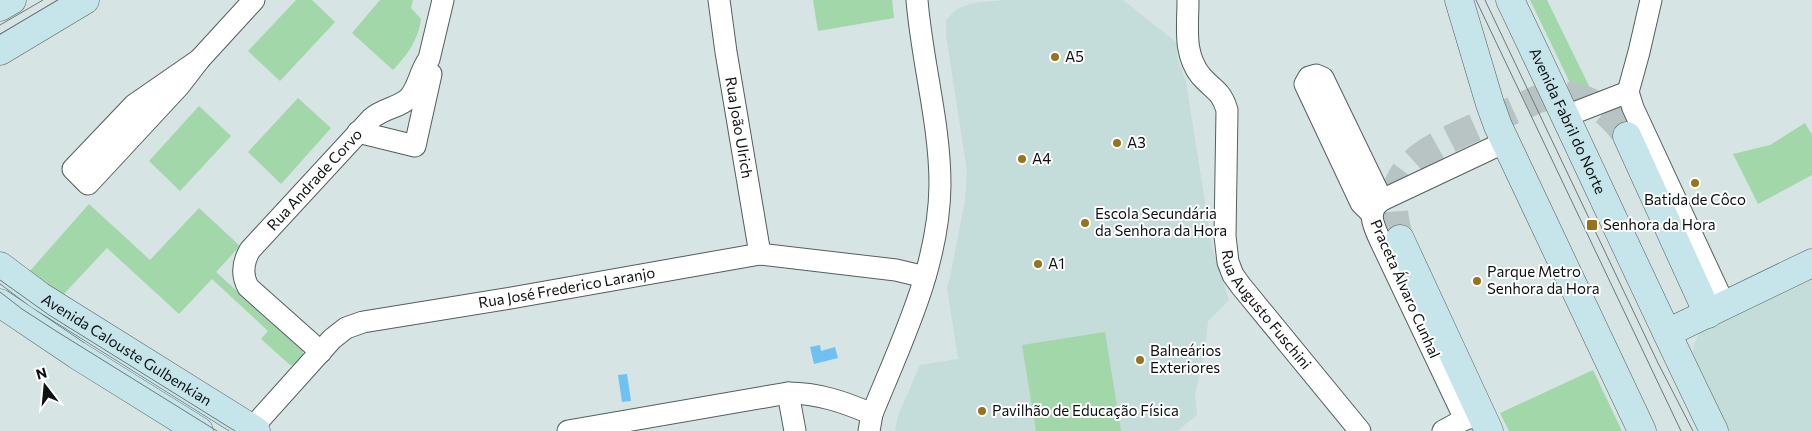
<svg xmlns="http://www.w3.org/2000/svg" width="1812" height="431" viewBox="0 0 1812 431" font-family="Commissioner,sans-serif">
<rect width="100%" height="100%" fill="#d6e4e3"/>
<g fill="#c4dcda">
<polygon points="1005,0 1123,0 1177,43 1177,57 1186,82 1212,247 1229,300 1208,321 1205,350 1195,395 1197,415 1177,431 895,431 898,416 920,365 958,359 947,287 950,278 965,200 967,171 946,35 946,20 957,9 973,3"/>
<polygon points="1812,275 1812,431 1729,431 1695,361 1693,351 1695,342 1700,332"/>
</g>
<g fill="#a2d7a9">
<polygon points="296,0 312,0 335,22 280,81 248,51"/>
<path d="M380 0H413L411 8 421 19C418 41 407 55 393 70L352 33Z"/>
<polygon points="813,0 892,0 894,18 818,31"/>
<polygon points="1530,0 1547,0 1591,90 1580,93 1573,89"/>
<polygon points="298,98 331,128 281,184 248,152"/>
<polygon points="199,106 231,136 180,191 149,161"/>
<polygon points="1805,123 1812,135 1812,175 1758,204 1733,154 1770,145"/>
<polygon points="89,204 150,260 199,208 240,246 216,272 303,351 303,356 295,365 290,365 261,339 268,331 212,279 179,314 107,248 62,296 29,272"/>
<polygon points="1105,332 1121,431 1036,431 1022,345"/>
<polygon points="1593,370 1622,431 1509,431 1500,413"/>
</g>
<g fill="#6ec1f0">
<polygon points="820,345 821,351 835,347 838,358 814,364 810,347"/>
<polygon points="627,374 631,401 622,402 618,375"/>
</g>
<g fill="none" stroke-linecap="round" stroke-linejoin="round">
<path stroke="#b8c4c4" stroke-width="28" stroke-dasharray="28 14" stroke-linecap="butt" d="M1400 239C1378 173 1419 153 1471 129 1494 119 1516 109 1538 99 1578 88 1604 104 1627 136"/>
<g stroke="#535f5e" stroke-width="23">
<g id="street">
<path id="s1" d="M719 0 726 52 760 254"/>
<path id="s2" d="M1188 0C1188 27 1183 54 1201 76 1213 90 1221 90 1227 110L1225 236 1228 262 1233 275 1241 286 1360 431"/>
<polyline points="1651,0 1639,52 1628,92 1633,108 1725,306"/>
<polygon points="199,60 179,86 88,184 73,169 134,105"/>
<polyline points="199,60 254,0"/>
<polyline points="1566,116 1628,92"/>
<polyline points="358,132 415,146 431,74"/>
<polyline points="1372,214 1361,203 1305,84 1309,77 1316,75 1323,78 1382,200"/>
<path id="s3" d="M321 352 248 287C241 274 243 262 250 250L371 119C383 108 399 108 409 98 419 87 420 70 429 59L443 0"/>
<polyline points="788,393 795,431"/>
<path d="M1465 419 1381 242C1374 227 1365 211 1382 200L1505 142"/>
<path id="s4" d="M252 428 332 339 346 328 363 322 511 298 760 254 896 270 925 277"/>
<path d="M568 431 788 393C818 393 844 402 872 414"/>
<path d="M869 431 872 414C902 340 939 267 940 185 940 123 922 62 917 0"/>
<polyline points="1443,431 1465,419 1479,416"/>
</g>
</g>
<g stroke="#535f5e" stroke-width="29">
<g id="secondary">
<polyline points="1459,0 1490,104 1498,126 1642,431"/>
<path id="s5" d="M1510 0C1579 143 1644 288 1714 431"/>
<polyline points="0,7 12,0"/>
<polyline points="0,51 85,0"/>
<polyline points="1627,136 1708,314"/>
<polyline points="1400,239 1489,431"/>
<path id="s6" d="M0 266 40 296 256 431"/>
<polyline points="0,303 77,355 199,431"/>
<polyline points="1667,333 1812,263"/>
</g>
</g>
<use href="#street" stroke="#fff" stroke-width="21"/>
<use href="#secondary" stroke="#c5e5eb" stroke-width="28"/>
<g stroke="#6f7878" stroke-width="1">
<polyline points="1476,0 1681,431"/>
<polyline points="1485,0 1658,363 1693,431"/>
<polyline points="0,25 43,0"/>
<polyline points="0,34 58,0"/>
<polyline points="0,280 49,315 235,431"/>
<polyline points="0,292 22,309 56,331 217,431"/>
</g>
</g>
<g fill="#98721d" stroke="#fff" stroke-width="2">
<circle cx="1055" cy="57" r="5"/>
<circle cx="1117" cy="143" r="5"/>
<circle cx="1022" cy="159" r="5"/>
<circle cx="1695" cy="183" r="5"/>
<circle cx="1085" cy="223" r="5"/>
<rect x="1586" y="219" width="12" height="12" rx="2.5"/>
<circle cx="1038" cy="264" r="5"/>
<circle cx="1477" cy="281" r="5"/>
<circle cx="1140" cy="360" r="5"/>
<circle cx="982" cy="411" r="5"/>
</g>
<g text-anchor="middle" stroke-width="4" stroke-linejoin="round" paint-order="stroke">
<g font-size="15" fill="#0d1111" stroke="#fff" text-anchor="start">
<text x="1065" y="62">A5</text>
<text x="1127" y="148">A3</text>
<text x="1032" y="164">A4</text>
<text x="1695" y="205" text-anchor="middle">Batida de Côco</text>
<text x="1095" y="219">Escola Secundária<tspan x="1095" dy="17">da Senhora da Hora</tspan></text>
<text x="1603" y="230">Senhora da Hora</text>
<text x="1048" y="269">A1</text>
<text x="1487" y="277">Parque Metro<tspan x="1487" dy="17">Senhora da Hora</tspan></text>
<text x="1150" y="356">Balneários<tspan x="1150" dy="17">Exteriores</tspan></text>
<text x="992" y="416">Pavilhão de Educação Física</text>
</g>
<g font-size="15" fill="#0d1111" stroke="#fff">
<text dy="5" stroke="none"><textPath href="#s5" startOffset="134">Avenida Fabril do Norte</textPath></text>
<text dy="5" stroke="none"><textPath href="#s1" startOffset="129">Rua João Ulrich</textPath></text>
<text dy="5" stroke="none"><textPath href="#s3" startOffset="232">Rua Andrade Corvo</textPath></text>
<text dy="5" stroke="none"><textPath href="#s4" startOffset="362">Rua José Frederico Laranjo</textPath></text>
<text transform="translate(1405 289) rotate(66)" y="5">Praceta Álvaro Cunhal</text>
<text dy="5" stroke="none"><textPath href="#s2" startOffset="335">Rua Augusto Fuschini</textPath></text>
<text dy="5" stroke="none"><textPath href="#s6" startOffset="152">Avenida Calouste Gulbenkian</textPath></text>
</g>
</g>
<g transform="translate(45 386) rotate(344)" stroke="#ffffff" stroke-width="4" paint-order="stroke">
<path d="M0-4L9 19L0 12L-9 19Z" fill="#0d1111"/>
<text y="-8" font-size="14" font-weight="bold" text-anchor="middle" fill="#0d1111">N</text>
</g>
</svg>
